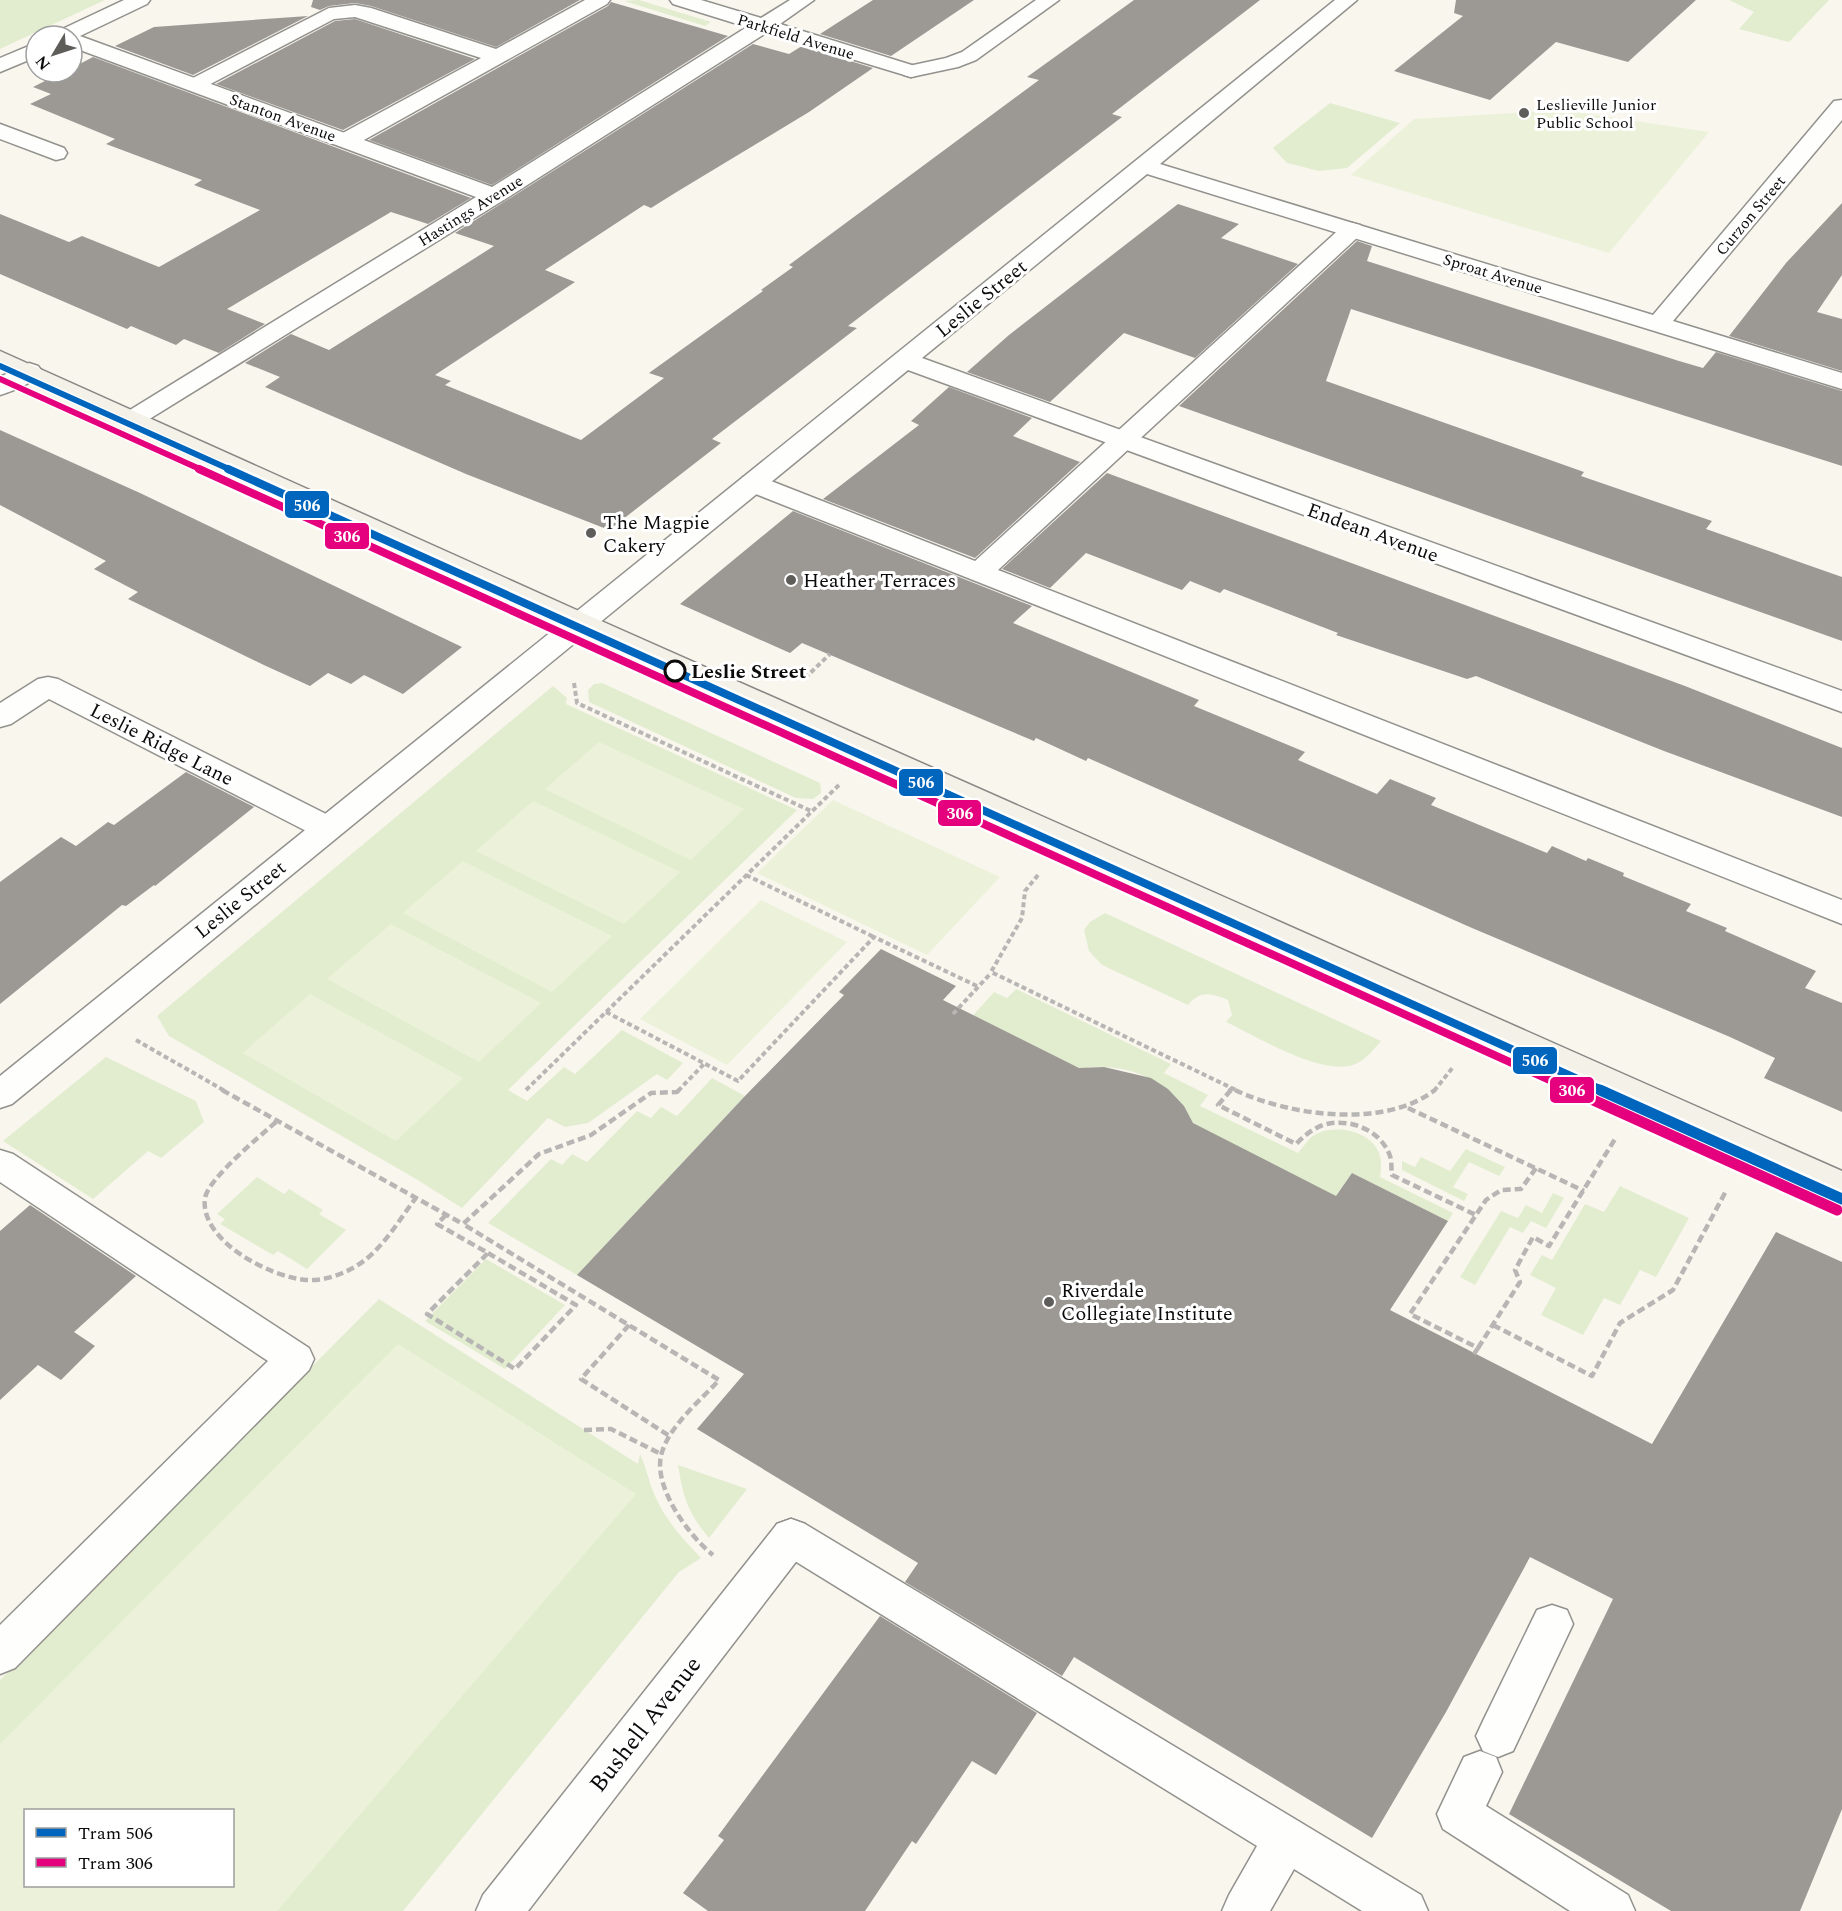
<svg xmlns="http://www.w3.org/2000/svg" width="1842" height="1911" viewBox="0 0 1842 1911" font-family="Spectral,serif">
<rect width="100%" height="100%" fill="#f9f6ee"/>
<g fill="#e2edcf" fill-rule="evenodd">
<polygon points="0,0 105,0 0,49"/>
<polygon points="639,0 711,22 705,26 624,1"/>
<polygon points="1729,0 1829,0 1789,42 1739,29 1754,12"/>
<polygon points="1330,103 1400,123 1347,168 1319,171 1287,163 1273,148"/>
<polygon points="602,683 820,783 821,793 813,799 796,798 589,702 588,690 594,684"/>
<polygon points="553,686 567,698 566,704 797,810 508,1090 527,1101 564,1067 575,1074 622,1030 683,1063 667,1080 657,1074 588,1123 565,1127 548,1118 462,1208 416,1179 169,1036 157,1016"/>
<path d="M1105 913 1381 1041C1373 1050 1365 1061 1353 1065 1318 1075 1258 1037 1226 1022L1232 1015 1228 1000C1212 993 1200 990 1188 1005L1102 965 1089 951 1084 930 1090 922Z"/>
<path d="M1016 989 1171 1064 1164 1073 1208 1095 1200 1106 1298 1153C1304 1146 1309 1137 1318 1133 1338 1125 1370 1131 1379 1153 1382 1161 1381 1169 1380 1177L1453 1213 1448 1221 1352 1173 1333 1200 1193 1123C1175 1088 1143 1068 1103 1067 1094 1066 1084 1070 1076 1067 1039 1054 1004 1036 968 1021L994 992 1007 998Z"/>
<polygon points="106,1057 196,1101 204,1122 161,1158 148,1151 93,1199 3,1141"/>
<polygon points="712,1078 745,1096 577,1275 488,1223 551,1159 562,1165 572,1154 587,1162 637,1111 651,1118 661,1107 677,1116"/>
<polygon points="1466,1149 1505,1167 1499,1176 1469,1162 1453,1187 1468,1194 1464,1201 1402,1170 1402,1161 1415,1167 1421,1157 1450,1171"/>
<polygon points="257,1177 284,1194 289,1189 323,1210 319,1214 346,1230 307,1269 278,1251 273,1255 220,1224 225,1219 217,1214"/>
<polygon points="1620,1186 1689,1218 1656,1277 1640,1270 1620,1305 1604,1298 1583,1335 1541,1315 1556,1288 1530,1275 1542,1255 1552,1260 1585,1204 1604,1212"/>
<polygon points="1553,1193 1564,1198 1546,1228 1531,1221 1523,1233 1510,1227 1475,1285 1460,1277 1501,1211 1518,1218 1526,1205 1542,1213"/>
<polygon points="486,1259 565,1305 505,1369 425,1321"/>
<path d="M379 1299 638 1464 640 1454C647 1468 649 1484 656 1498 666 1521 684 1540 701 1558L679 1572 403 1911H0V1680ZM26 1810H232V1886H26Z"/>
<path d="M678 1465 747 1489 709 1538C688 1513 683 1497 678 1465Z"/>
</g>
<g fill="#ecf2d9" fill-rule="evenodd">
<polygon points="1562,110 1709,132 1609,253 1351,175 1414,119"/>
<polygon points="599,742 744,809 691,860 545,789"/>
<polygon points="833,800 1000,877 927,955 757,873"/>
<polygon points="533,801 680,872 624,924 476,851"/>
<polygon points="463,861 612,936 552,992 403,913"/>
<polygon points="761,900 847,942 727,1065 640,1019"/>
<polygon points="391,924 541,1003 479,1062 327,979"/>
<polygon points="310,994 463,1078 396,1141 243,1053"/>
<path d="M398 1344 636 1494 277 1911H0V1744ZM26 1810H232V1886H26Z"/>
</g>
<g fill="#9c9995">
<polygon points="313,0 580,0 496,47 371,6 355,3 329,6 320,10 311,7"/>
<polygon points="873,0 974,0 891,56 820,34"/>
<polygon points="1134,0 1260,0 1112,114 1122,117 848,326 857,328 712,439 721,443 609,530 466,474 265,387 280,377 245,363 291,334 329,350 423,291 494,246 455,233 753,44 789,54 802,46 873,68 809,112 675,193 651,208 644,205 545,270 575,282 435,375 451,381 445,385 581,440 664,378 649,373 763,291 761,290 793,267 789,265 1039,80 1027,77"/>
<polygon points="1456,0 1696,0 1628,62 1556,42 1490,100 1394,71 1463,16 1454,13"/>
<polygon points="611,2 728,36 492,185 369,140 608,6"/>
<polygon points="308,16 193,75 115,46 154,27"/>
<polygon points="355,19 475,59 343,130 216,84 335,21"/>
<polygon points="93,57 471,198 428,224 391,212 227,309 265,324 219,353 184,339 176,345 131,326 127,329 0,274 0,214 69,242 82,236 159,267 260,210 194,185 202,180 106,144 115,139 30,104 51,94 33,87 63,72 72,72 72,68"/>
<polygon points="1842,203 1842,275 1817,312 1842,319 1842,371 1729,336 1786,263"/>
<polygon points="1178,204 1239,224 1221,238 1298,264 1195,358 1124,333 1050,402 967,372 1009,335"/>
<polygon points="1357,241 1372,246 1367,261 1679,361 1703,368 1716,352 1842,391 1842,466 1351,309 1326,381 1584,472 1581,476 1712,521 1706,529 1842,577 1842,641 1179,406"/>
<polygon points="949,387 1032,418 1013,436 1080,462 975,558 823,499 919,425 911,421"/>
<polygon points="0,430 140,493 462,647 403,694 364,675 351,684 328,673 310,686 266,666 128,599 138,592 94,569 106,561 0,505"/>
<polygon points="1107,473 1685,686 1842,748 1842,817 1664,751 1476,676 1467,679 1336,635 1338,633 1224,589 1220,593 1190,581 1182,590 1086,553 1050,588 1002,569"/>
<polygon points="793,511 1032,606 1013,623 1199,700 1194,706 1305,752 1298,760 1377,794 1390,779 1436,798 1431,805 1547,853 1552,846 1586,861 1588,858 1624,873 1623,876 1691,904 1686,911 1727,928 1725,931 1816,971 1805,988 1842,1003 1842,1112 1764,1078 1775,1058 1730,1037 1472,928 1088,758 1086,761 1036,738 1034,741 802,643 790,653 680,604"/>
<polygon points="186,772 254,807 155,886 154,885 126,906 122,905 0,1004 0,882 61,837 76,846 108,822 114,825"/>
<polygon points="881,949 956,986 943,1000 1079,1068 1104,1067 1151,1078 1168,1089 1184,1106 1193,1123 1336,1196 1352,1173 1448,1221 1390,1310 1652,1444 1776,1232 1842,1262 1842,1809 1800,1911 1671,1911 1509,1814 1613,1599 1530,1557 1446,1712 1372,1838 1074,1657 1062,1676 905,1582 918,1563 697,1429 744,1374 577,1275 745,1096 844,995 839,992"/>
<polygon points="30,1205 136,1276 74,1332 95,1346 61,1380 38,1365 0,1400 0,1231"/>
<polygon points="880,1616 1037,1713 996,1775 972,1761 916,1844 912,1841 865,1911 708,1911 683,1893 724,1840 718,1836"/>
</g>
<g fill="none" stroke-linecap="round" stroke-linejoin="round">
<g stroke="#92918d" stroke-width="3">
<g id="service">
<polygon points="585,0 610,0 607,4 355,145 347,147 339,145 336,140 339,135 481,58 355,17 334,19 201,89 194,91 187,89 183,85 187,81 329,8 355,5 371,8 496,49"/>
<polygon points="1036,0 1059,0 976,60 958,67 911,77 904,75 901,71 904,67 946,58 962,52"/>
<polygon points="0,124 64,148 67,153 64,158 56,160 0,139"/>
<polygon points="1352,223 1360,225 1364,230 1360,235 998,570 1842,900 1842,924 743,489 739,483 743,477 752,475 761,477 975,561 1344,225"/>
<polygon points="48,677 58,679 338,820 343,828 338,836 327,839 316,836 49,699 11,724 0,727 0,703 38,679"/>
<polygon points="0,1150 13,1154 309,1348 314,1359 309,1370 15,1668 0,1674 0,1625 268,1361 0,1182"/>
<polygon points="791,1519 805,1524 1421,1895 1428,1911 1362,1911 1294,1869 1270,1911 1222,1911 1229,1895 1257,1846 777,1550 771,1537 777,1524"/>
<polygon points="1552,1605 1567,1610 1573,1624 1513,1751 1498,1757 1483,1751 1476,1736 1483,1721 1537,1610"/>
<polygon points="1480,1751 1496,1757 1502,1772 1486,1806 1628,1895 1635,1911 1570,1911 1443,1829 1437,1814 1464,1757"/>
</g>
</g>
<g stroke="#92918d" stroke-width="3">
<g id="minor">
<polygon points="124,0 150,0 147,4 80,36 492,187 747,27 673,4 670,0 701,0 761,18 790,0 814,0 780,24 918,67 921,71 918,75 911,77 766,33 502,201 143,423 134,426 125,423 121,418 125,413 476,197 72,47 72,36 53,36 56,32"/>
<polygon points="1335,0 1357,0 1160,164 1653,315 1834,101 1842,100 1842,120 1673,321 1842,373 1842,389 1147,174 922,358 1842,691 1842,712 908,370 12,1104 0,1108 0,1076"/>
<polygon points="36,43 36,57 0,72 0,58"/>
<path d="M29 363 38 366 42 371C34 383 13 391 0 395V377Z"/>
<polygon points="791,1519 805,1524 811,1537 805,1550 528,1911 476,1911 483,1895 777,1524"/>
</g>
</g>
<g stroke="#898784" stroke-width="3">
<polygon id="secondary" points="0,351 590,616 1842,1171 1842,1201 570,628 0,367"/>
</g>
<g stroke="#b7b6b5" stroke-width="4" stroke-dasharray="5 3" stroke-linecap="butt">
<polyline points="805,678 830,654"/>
<polyline points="574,683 577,703 811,811"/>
<polyline points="746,875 874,937"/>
<polyline points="1038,875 1025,891 1022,918 991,972 1238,1091"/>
<polyline points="606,1012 738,1081 874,937 979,987"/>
<polyline points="953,1014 991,973"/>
<polyline points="136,1040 225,1091"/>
<polyline points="526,1090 840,784"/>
<polyline points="678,1091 704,1064"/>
<polyline points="1229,1091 1232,1088"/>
<polyline points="1434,1091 1454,1066"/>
</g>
<g stroke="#b7b6b5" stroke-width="4.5" stroke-dasharray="8 4" stroke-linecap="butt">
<polyline points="222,1090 463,1224"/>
<path d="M679 1090 677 1092 651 1093 591 1135 539 1154 463 1224 719 1380C700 1401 671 1424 662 1452 651 1485 689 1536 713 1555"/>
<path d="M1231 1090 1218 1105 1296 1144C1304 1136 1312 1129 1323 1125 1349 1117 1381 1130 1390 1156 1392 1162 1391 1169 1392 1175L1476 1215"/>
<path d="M1235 1090C1290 1116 1384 1129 1435 1090"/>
<polyline points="1408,1108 1584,1191"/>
<path d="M276 1122C260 1136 208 1179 205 1198 199 1241 272 1278 307 1280 321 1281 338 1276 351 1269 379 1255 397 1223 415 1199"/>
<polyline points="446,1215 437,1224 488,1253"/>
<polygon points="488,1253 576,1305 515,1369 427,1314"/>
<polyline points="629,1325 581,1379 671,1437"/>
<polyline points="1493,1325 1592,1376 1620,1323 1673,1290 1726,1191"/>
<polyline points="1478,1348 1520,1282 1515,1270 1533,1237 1549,1246 1615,1139"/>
<polyline points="1474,1354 1478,1348 1410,1314 1486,1200 1501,1190 1521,1189 1536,1168"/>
<polyline points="584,1430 611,1429 661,1454"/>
</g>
<use href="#service" fill="#fefefc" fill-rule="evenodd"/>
<use href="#minor" fill="#fefefc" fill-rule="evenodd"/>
<use href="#secondary" fill="#f4f2e8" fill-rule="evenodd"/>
<g stroke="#fff" stroke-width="9">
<polyline id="tram-1-far2" points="0,366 231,470"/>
</g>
<g stroke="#fff" stroke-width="13">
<polyline id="tram-1-far1" points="228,469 1604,1091"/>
</g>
<g stroke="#fff" stroke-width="16">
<polyline id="tram-1" points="1600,1090 1842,1199"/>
</g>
<g stroke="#fff" stroke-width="9">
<polyline id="tram-2-far2" points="0,379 202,470"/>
</g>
<g stroke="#fff" stroke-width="13">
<polyline id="tram-2-far1" points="199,469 1574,1091"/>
</g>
<g stroke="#fff" stroke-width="16">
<polyline id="tram-2" points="1571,1090 1837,1210"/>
</g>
<use href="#tram-1-far2" stroke="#0065bd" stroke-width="6"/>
<use href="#tram-1-far1" stroke="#0065bd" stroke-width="8"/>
<use href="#tram-1" stroke="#0065bd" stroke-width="11"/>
<use href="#tram-2-far2" stroke="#e5007d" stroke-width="6"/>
<use href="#tram-2-far1" stroke="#e5007d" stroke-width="8"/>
<use href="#tram-2" stroke="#e5007d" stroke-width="11"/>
</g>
<g fill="#5e5d5a" stroke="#fff" stroke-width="2">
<circle cx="1524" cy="113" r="6"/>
<circle cx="591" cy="533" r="6"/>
<circle cx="791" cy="580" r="6"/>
<circle cx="1049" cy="1302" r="6"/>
</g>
<circle fill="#fff" stroke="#0b0b0b" stroke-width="3" cx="675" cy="671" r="10"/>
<g text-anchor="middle" stroke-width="6" stroke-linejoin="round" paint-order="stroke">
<g font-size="16" fill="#0b0b0b" stroke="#fff">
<text transform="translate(796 36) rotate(17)" y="6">Parkfield Avenue</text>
<text transform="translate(283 117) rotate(20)" y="6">Stanton Avenue</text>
<text transform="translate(470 210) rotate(-32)" y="6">Hastings Avenue</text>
<text transform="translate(1750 215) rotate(-50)" y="6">Curzon Street</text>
<text transform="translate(1493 273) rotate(17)" y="6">Sproat Avenue</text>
</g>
<g font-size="16" fill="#0b0b0b" stroke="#fff" text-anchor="start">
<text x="1536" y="110">Leslieville Junior<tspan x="1536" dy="18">Public School</tspan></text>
</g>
<g font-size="20" fill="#0b0b0b" stroke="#fff">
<text transform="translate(981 298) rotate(-39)" y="7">Leslie Street</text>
<text transform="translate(1373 532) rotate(20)" y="7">Endean Avenue</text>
<text transform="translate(162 744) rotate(27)" y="7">Leslie Ridge Lane</text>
<text transform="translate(240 899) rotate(-39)" y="7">Leslie Street</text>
</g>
<g font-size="20" fill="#0b0b0b" stroke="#fff" text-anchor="start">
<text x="603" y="529">The Magpie<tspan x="603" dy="23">Cakery</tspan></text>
<text x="803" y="587">Heather Terraces</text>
<text x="1061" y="1297">Riverdale<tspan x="1061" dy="23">Collegiate Institute</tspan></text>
</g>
<g font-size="20" font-weight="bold" fill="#0b0b0b" stroke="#fff" text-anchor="start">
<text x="691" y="678">Leslie Street</text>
</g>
<g font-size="24" fill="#0b0b0b" stroke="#fff">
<text transform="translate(645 1724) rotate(-52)" y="8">Bushell Avenue</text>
</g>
</g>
<g stroke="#fff" stroke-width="2">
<rect x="284" y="490" width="46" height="29" rx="6" fill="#0065bd"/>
<rect x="324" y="522" width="46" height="28" rx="6" fill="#e5007d"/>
<rect x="898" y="768" width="46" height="29" rx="6" fill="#0065bd"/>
<rect x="937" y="799" width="45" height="28" rx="6" fill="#e5007d"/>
<rect x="1512" y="1046" width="46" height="29" rx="6" fill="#0065bd"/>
<rect x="1549" y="1076" width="46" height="28" rx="6" fill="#e5007d"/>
</g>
<g font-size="16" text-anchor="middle" font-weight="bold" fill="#fff">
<text x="307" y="511">506</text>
<text x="347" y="542">306</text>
<text x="921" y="788">506</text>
<text x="960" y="819">306</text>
<text x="1535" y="1066">506</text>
<text x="1572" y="1096">306</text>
</g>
<rect x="24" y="1809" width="210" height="78" fill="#ffffff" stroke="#9d9d9d" stroke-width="1.5"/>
<rect x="36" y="1828" width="30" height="9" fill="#0065bd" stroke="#9d9d9d" stroke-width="1.5"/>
<text x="78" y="1839" font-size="18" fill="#0b0b0b">Tram 506</text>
<rect x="36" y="1858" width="30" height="9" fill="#e5007d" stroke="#9d9d9d" stroke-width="1.5"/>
<text x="78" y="1869" font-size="18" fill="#0b0b0b">Tram 306</text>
<g transform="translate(54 54) rotate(231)"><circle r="28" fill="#ffffff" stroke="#9d9d9d" stroke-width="1.5"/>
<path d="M0-4.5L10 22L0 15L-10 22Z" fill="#5e5d5a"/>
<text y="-9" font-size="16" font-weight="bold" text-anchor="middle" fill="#0b0b0b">N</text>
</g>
</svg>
